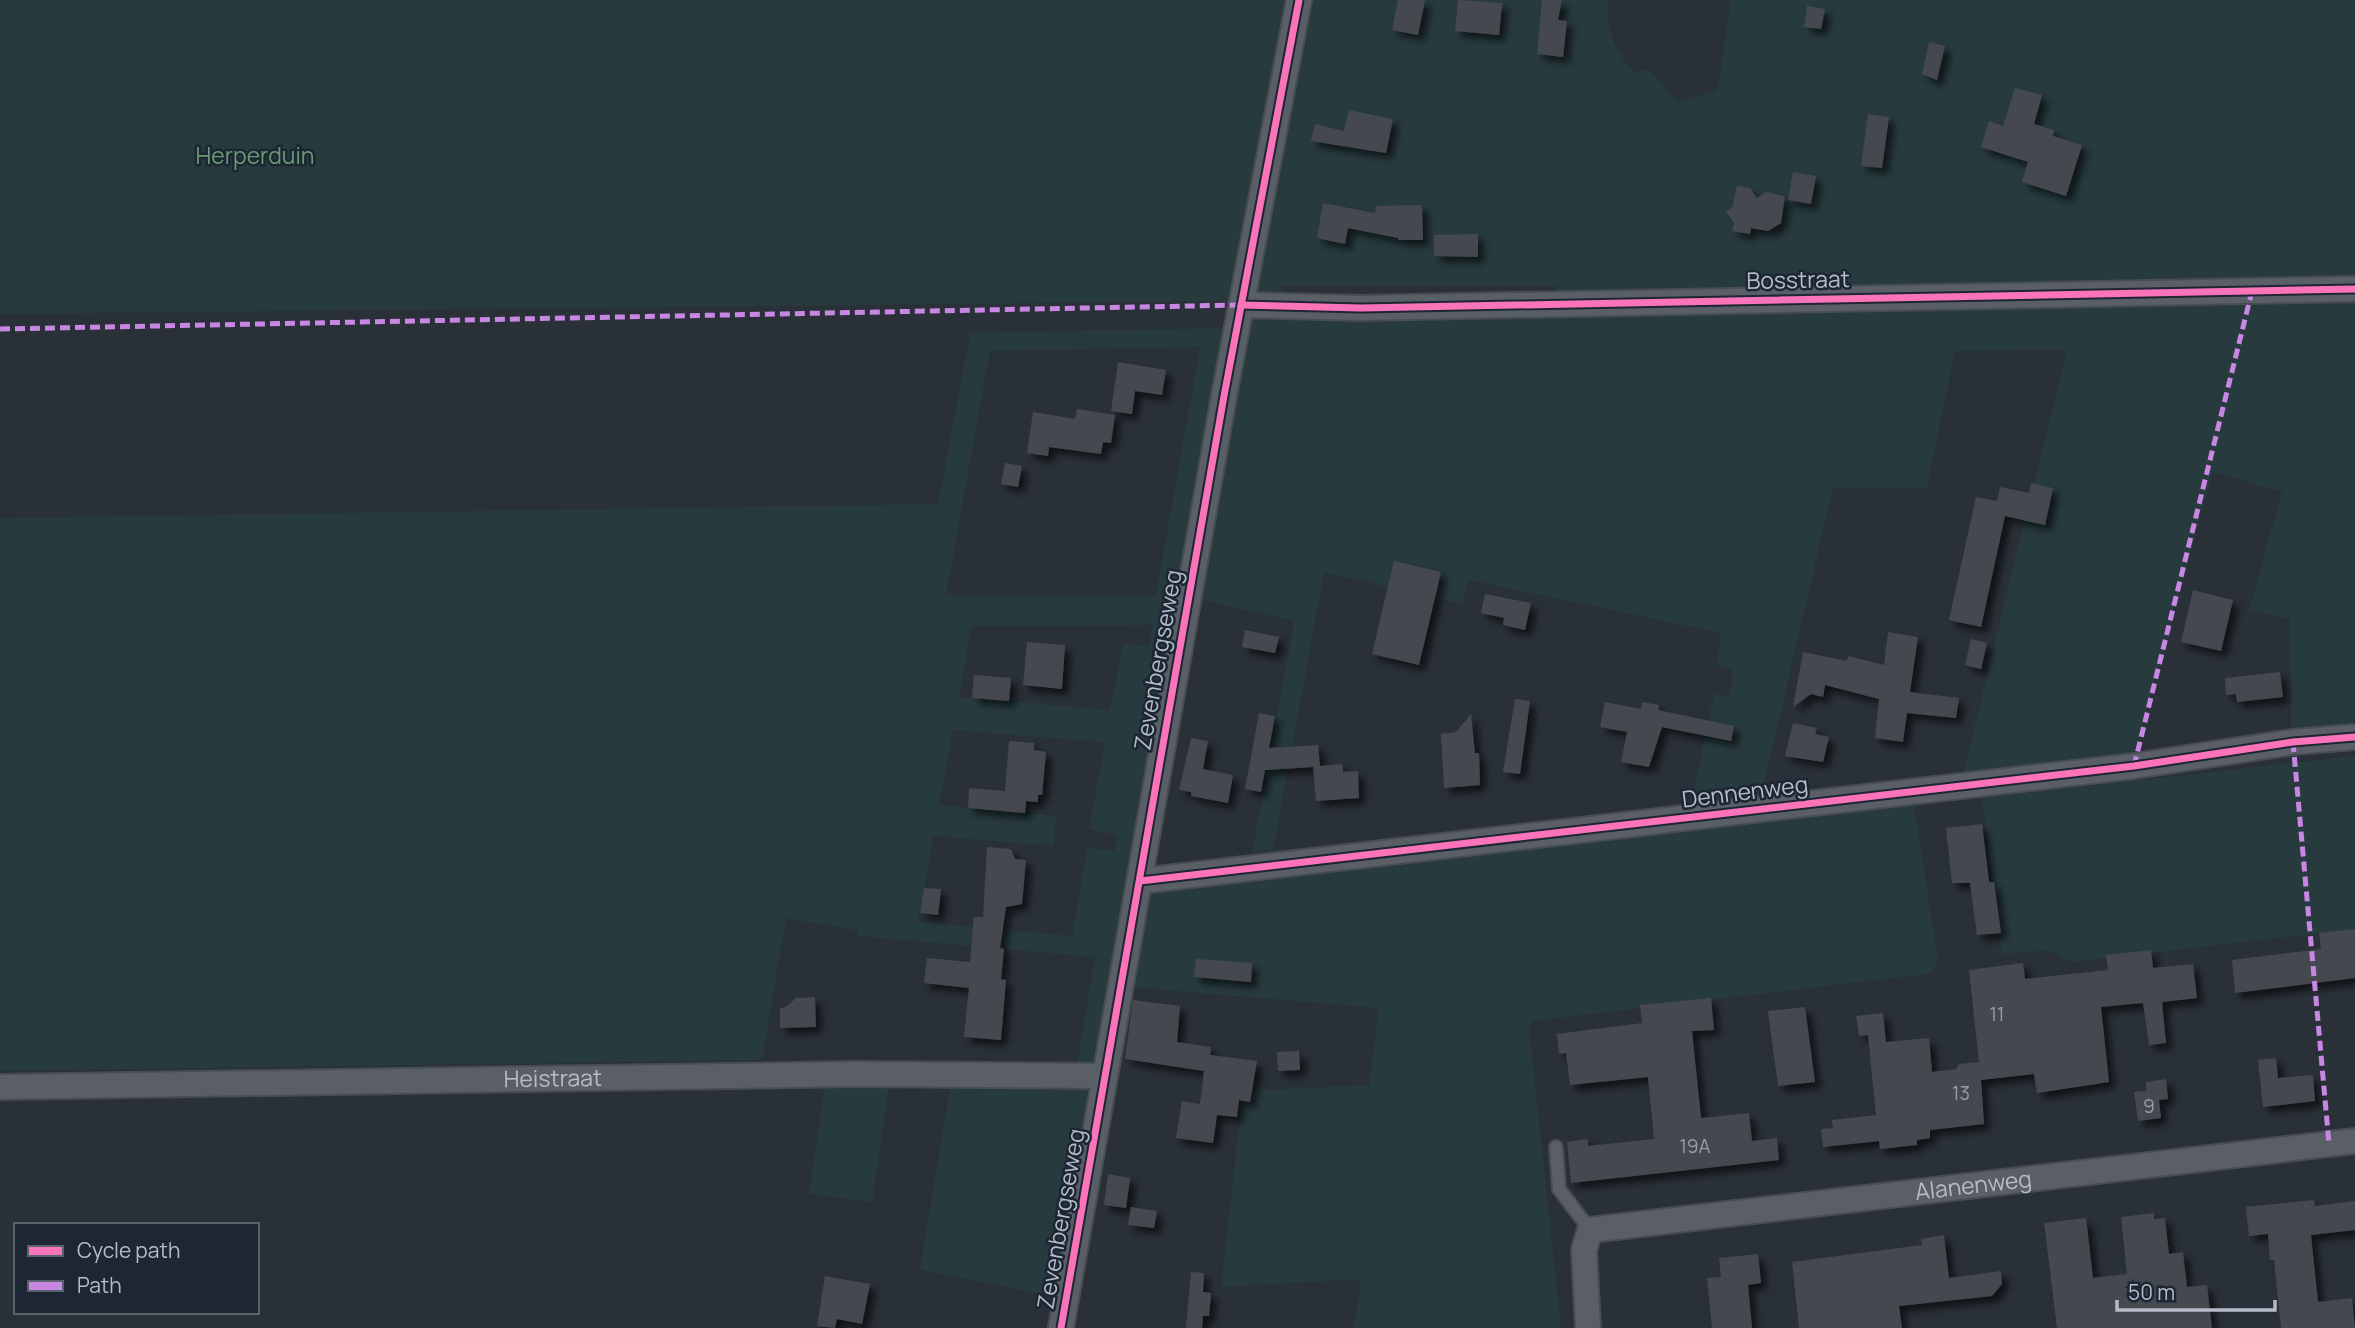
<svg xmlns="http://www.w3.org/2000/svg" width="2355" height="1328" viewBox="0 0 2355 1328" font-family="Manrope,sans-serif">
<defs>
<filter id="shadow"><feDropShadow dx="6" dy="6" stdDeviation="3.5" flood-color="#0009"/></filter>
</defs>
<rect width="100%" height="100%" fill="#2a3038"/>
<g fill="#273a3e" fill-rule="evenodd">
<path d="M0 0H1609C1605 31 1615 51 1635 74L1644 69C1661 74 1663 95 1682 102L1718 89 1731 0H2355V278L1556 293 1557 286H1282L1280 296 1232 301 0 314Z"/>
<polygon points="2355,299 2355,716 2352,727 2291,734 2290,619 2249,610 2282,492 2213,472 2135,752 1963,773 2067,350 1955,351 1927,488 1833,488 1761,797 1691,805 1714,694 1730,696 1733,670 1717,665 1721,633 1469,580 1462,604 1324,572 1273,851 1252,853 1294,621 1198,599 1249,315"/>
<path d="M1227 328 1096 1071H1076L1095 957 858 936V930L786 918 762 1060 0 1071V518L938 504 970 333ZM1200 347 1156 595H946L990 351ZM1152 625 1149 646 1123 644 1110 710 959 697 972 626ZM953 730 1105 742 1089 829 1117 835 1114 851 1087 848 1072 936 918 922 934 836 1054 846 1056 816 939 805Z"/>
<polygon points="2355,756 2355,929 2073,962 2048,950 2002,954 1982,798"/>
<polygon points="1914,805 1938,960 1934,969 1927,974 1531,1021 1529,1027 1561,1328 1354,1328 1361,1279 1221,1287 1243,1091 1369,1085 1379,1008 1130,987 1147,889"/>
<polygon points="951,1084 1090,1088 1050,1296 920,1270"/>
<polygon points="889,1085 872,1202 809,1194 825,1086"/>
</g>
<g fill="#444950" filter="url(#shadow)">
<polygon points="1398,0 1425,0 1418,35 1392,30"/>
<polygon points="1458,0 1502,3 1499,35 1455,31"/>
<polygon points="1542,0 1562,0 1558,20 1567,21 1563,57 1537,54"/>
<polygon points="1807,6 1825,9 1821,29 1804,27"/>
<polygon points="1929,42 1945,46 1937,80 1922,74"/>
<polygon points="2015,88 2042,95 2034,124 2054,130 2053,136 2082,145 2066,196 2022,182 2028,162 1981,147 1989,121 2003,126"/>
<polygon points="1349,110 1393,119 1386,153 1311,141 1315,124 1344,131"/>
<polygon points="1868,114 1889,117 1882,168 1861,166"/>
<polygon points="1793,172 1816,176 1811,204 1788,200"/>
<polygon points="1737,186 1750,188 1757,198 1766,192 1785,196 1781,223 1768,231 1751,228 1750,234 1732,231 1734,223 1726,211 1732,208"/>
<polygon points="1323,203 1375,213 1376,206 1422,205 1423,240 1398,240 1398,238 1348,228 1345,244 1317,238"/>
<polygon points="1478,234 1478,257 1434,256 1434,235"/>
<polygon points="1118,362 1166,370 1162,395 1135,391 1132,414 1111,411"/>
<polygon points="1077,409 1115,415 1111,443 1103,442 1101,454 1049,447 1048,456 1027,453 1033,412 1075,419"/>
<polygon points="1005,463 1022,466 1018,487 1001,484"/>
<polygon points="2031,483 2053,488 2045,525 2005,516 1981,627 1949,620 1976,497 1997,501 2000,487 2029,493"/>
<polygon points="1394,561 1441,572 1419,665 1372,654"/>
<polygon points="2193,590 2233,600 2221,651 2181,642"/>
<polygon points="1485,594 1531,603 1525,630 1503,625 1504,618 1481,613"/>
<polygon points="1245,630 1279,637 1275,653 1242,647"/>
<polygon points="1888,632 1918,637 1910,692 1959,698 1956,718 1907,713 1903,742 1875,738 1879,699 1825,685 1823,697 1811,694 1793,707 1803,652 1847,661 1848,656 1884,665"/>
<polygon points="1971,639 1987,643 1981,669 1965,665"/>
<polygon points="1027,642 1065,645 1062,689 1023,685"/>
<polygon points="2280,672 2283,697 2237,702 2236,694 2226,695 2225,678"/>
<polygon points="974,675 1011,678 1009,701 972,698"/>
<polygon points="1515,699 1530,701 1520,774 1503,772"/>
<polygon points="1605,702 1641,709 1642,702 1659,705 1658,710 1734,726 1731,741 1662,727 1649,767 1621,762 1627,732 1600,727"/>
<polygon points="1259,713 1275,716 1269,748 1318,745 1320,766 1342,764 1343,772 1358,771 1359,798 1316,801 1313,767 1265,770 1261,792 1245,789"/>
<polygon points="1471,714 1475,753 1479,753 1480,785 1444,788 1441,734 1456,732"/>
<polygon points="1793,723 1817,728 1815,734 1829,737 1823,762 1785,756"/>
<polygon points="1191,738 1208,741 1203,769 1233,775 1228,803 1191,796 1191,792 1179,790"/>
<polygon points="1009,741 1034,743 1034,750 1046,752 1042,795 1038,795 1038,802 1026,801 1025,813 968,808 969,788 1005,791"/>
<polygon points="1982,824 1989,882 1994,882 2001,933 1977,935 1970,883 1952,883 1946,828"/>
<polygon points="987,847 1011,849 1015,859 1026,860 1022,904 1006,907 1000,948 1004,949 1001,979 1006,980 1001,1040 964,1037 969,988 924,983 927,958 970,962 974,917 983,917"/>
<polygon points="924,888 941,889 938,915 920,913"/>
<polygon points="2355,929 2355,978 2235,993 2232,960 2321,949 2319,933"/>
<polygon points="2151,950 2153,968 2193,964 2197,998 2162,1002 2166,1043 2149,1045 2143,1003 2101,1007 2109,1082 2037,1093 2034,1074 1981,1080 1984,1124 1930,1130 1930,1138 1917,1140 1917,1145 1880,1149 1879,1141 1823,1147 1821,1129 1833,1128 1832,1120 1876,1115 1868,1035 1859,1036 1856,1016 1883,1013 1886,1042 1929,1038 1932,1072 1956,1069 1959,1064 1979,1062 1969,970 2023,963 2025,979 2108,970 2106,955"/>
<polygon points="1196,959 1252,963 1251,982 1194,977"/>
<polygon points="815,997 816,1027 780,1028 780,1008 786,1007 796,998"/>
<polygon points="1711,998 1714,1030 1692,1031 1701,1118 1749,1113 1752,1141 1777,1138 1779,1160 1571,1183 1567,1142 1588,1139 1588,1146 1654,1139 1648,1077 1570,1085 1566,1053 1559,1054 1557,1034 1642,1023 1640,1005"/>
<polygon points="1133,1000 1180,1006 1177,1042 1211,1047 1210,1055 1257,1061 1250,1102 1239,1100 1237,1117 1217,1115 1213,1143 1176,1138 1182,1101 1200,1104 1204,1071 1125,1059"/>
<polygon points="1805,1007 1815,1082 1778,1086 1768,1011"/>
<polygon points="1299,1051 1300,1070 1278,1071 1277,1052"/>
<polygon points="2276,1058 2278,1078 2313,1075 2315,1101 2263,1107 2258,1060"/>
<polygon points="2166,1079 2168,1099 2159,1100 2161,1118 2138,1121 2134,1092 2146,1091 2146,1082"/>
<polygon points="1108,1174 1130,1178 1126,1208 1104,1205"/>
<polygon points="2314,1200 2315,1206 2355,1201 2355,1230 2311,1235 2318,1302 2352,1298 2355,1328 2281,1328 2274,1260 2270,1260 2268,1234 2249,1236 2246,1207"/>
<polygon points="1131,1207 1157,1211 1154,1228 1128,1225"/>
<polygon points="2154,1213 2154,1219 2165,1218 2169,1254 2183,1252 2187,1287 2207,1285 2212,1328 2057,1328 2044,1223 2086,1218 2093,1278 2127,1274 2121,1217"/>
<polygon points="1944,1235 1949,1278 2001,1271 2002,1284 1992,1296 1899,1306 1902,1328 1799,1328 1792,1262 1922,1245 1921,1239"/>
<polygon points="1758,1254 1761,1283 1748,1285 1752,1328 1712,1328 1707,1278 1721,1277 1719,1258"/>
<polygon points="1191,1272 1204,1273 1203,1292 1211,1293 1209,1316 1203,1316 1202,1328 1186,1328"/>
<polygon points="825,1276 870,1284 862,1324 837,1319 835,1328 817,1326"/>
</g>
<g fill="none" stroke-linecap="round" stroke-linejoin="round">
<g stroke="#484c53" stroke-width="16">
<polyline id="lane" points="1556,1147 1559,1189 1590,1230"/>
</g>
<g stroke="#484c53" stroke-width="28">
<g id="street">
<polyline points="1241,305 1361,308 2355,289"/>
<polyline points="1140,881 2134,766 2293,742 2355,737"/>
<path id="s1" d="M0 1087 855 1074 1105 1076"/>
<polyline points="1061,1328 1224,396 1299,0"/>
<path id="s2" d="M1588 1328 1584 1250 1590 1230 2355 1141"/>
</g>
</g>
<use href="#lane" stroke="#5a5e66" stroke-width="12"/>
<use href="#street" stroke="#5a5e66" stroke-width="24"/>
<g stroke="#c787e3" stroke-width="5" stroke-dasharray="10 5" stroke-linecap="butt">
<polyline points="0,329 1241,305"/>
<polyline points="2293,742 2329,1144"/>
<polyline points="2134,766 2252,291"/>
</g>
<g stroke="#1d2633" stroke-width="11">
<g id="cycleway">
<polyline points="1241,305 1361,308 2355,289"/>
<polyline points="1140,881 2134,766 2293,742 2355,737"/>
<polyline points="1061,1328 1224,396 1299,0"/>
</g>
</g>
<use href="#cycleway" stroke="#fb73b8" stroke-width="7"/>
</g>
<g text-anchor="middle" stroke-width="5" stroke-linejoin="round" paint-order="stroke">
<g font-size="19" fill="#989fab">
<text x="1997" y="1021">11</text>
<text x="1961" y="1100">13</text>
<text x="2149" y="1113">9</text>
<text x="1695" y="1153">19A</text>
</g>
<g font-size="23" fill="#6b9a76" stroke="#1d2633">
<text x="255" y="164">Herperduin</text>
</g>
<g font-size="23" fill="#b4bcc9" stroke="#1d2633">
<text transform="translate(1798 280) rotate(-1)" y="8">Bosstraat</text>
<text transform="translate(1158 660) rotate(-80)" y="8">Zevenbergseweg</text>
<text transform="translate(1745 792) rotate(-7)" y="8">Dennenweg</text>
<text dy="8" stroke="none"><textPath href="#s1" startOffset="553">Heistraat</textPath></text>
<text dy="8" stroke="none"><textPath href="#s2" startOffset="485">Alanenweg</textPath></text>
<text transform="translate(1061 1219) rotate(-80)" y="8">Zevenbergseweg</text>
</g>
</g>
<rect x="14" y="1223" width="245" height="91" fill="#1d2633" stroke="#59626f" stroke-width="2"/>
<rect x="28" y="1246" width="35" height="10" fill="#fb73b8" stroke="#59626f" stroke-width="2"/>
<text x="77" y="1258" font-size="21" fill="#b4bcc9">Cycle path</text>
<rect x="28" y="1281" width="35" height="10" fill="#c787e3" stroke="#59626f" stroke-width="2"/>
<text x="77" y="1293" font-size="21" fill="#b4bcc9">Path</text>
<path d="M2117 1300v10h158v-10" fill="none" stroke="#b4bcc9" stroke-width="3.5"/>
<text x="2128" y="1300" font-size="21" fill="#b4bcc9" stroke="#1d2633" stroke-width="5" paint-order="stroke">50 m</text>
</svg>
